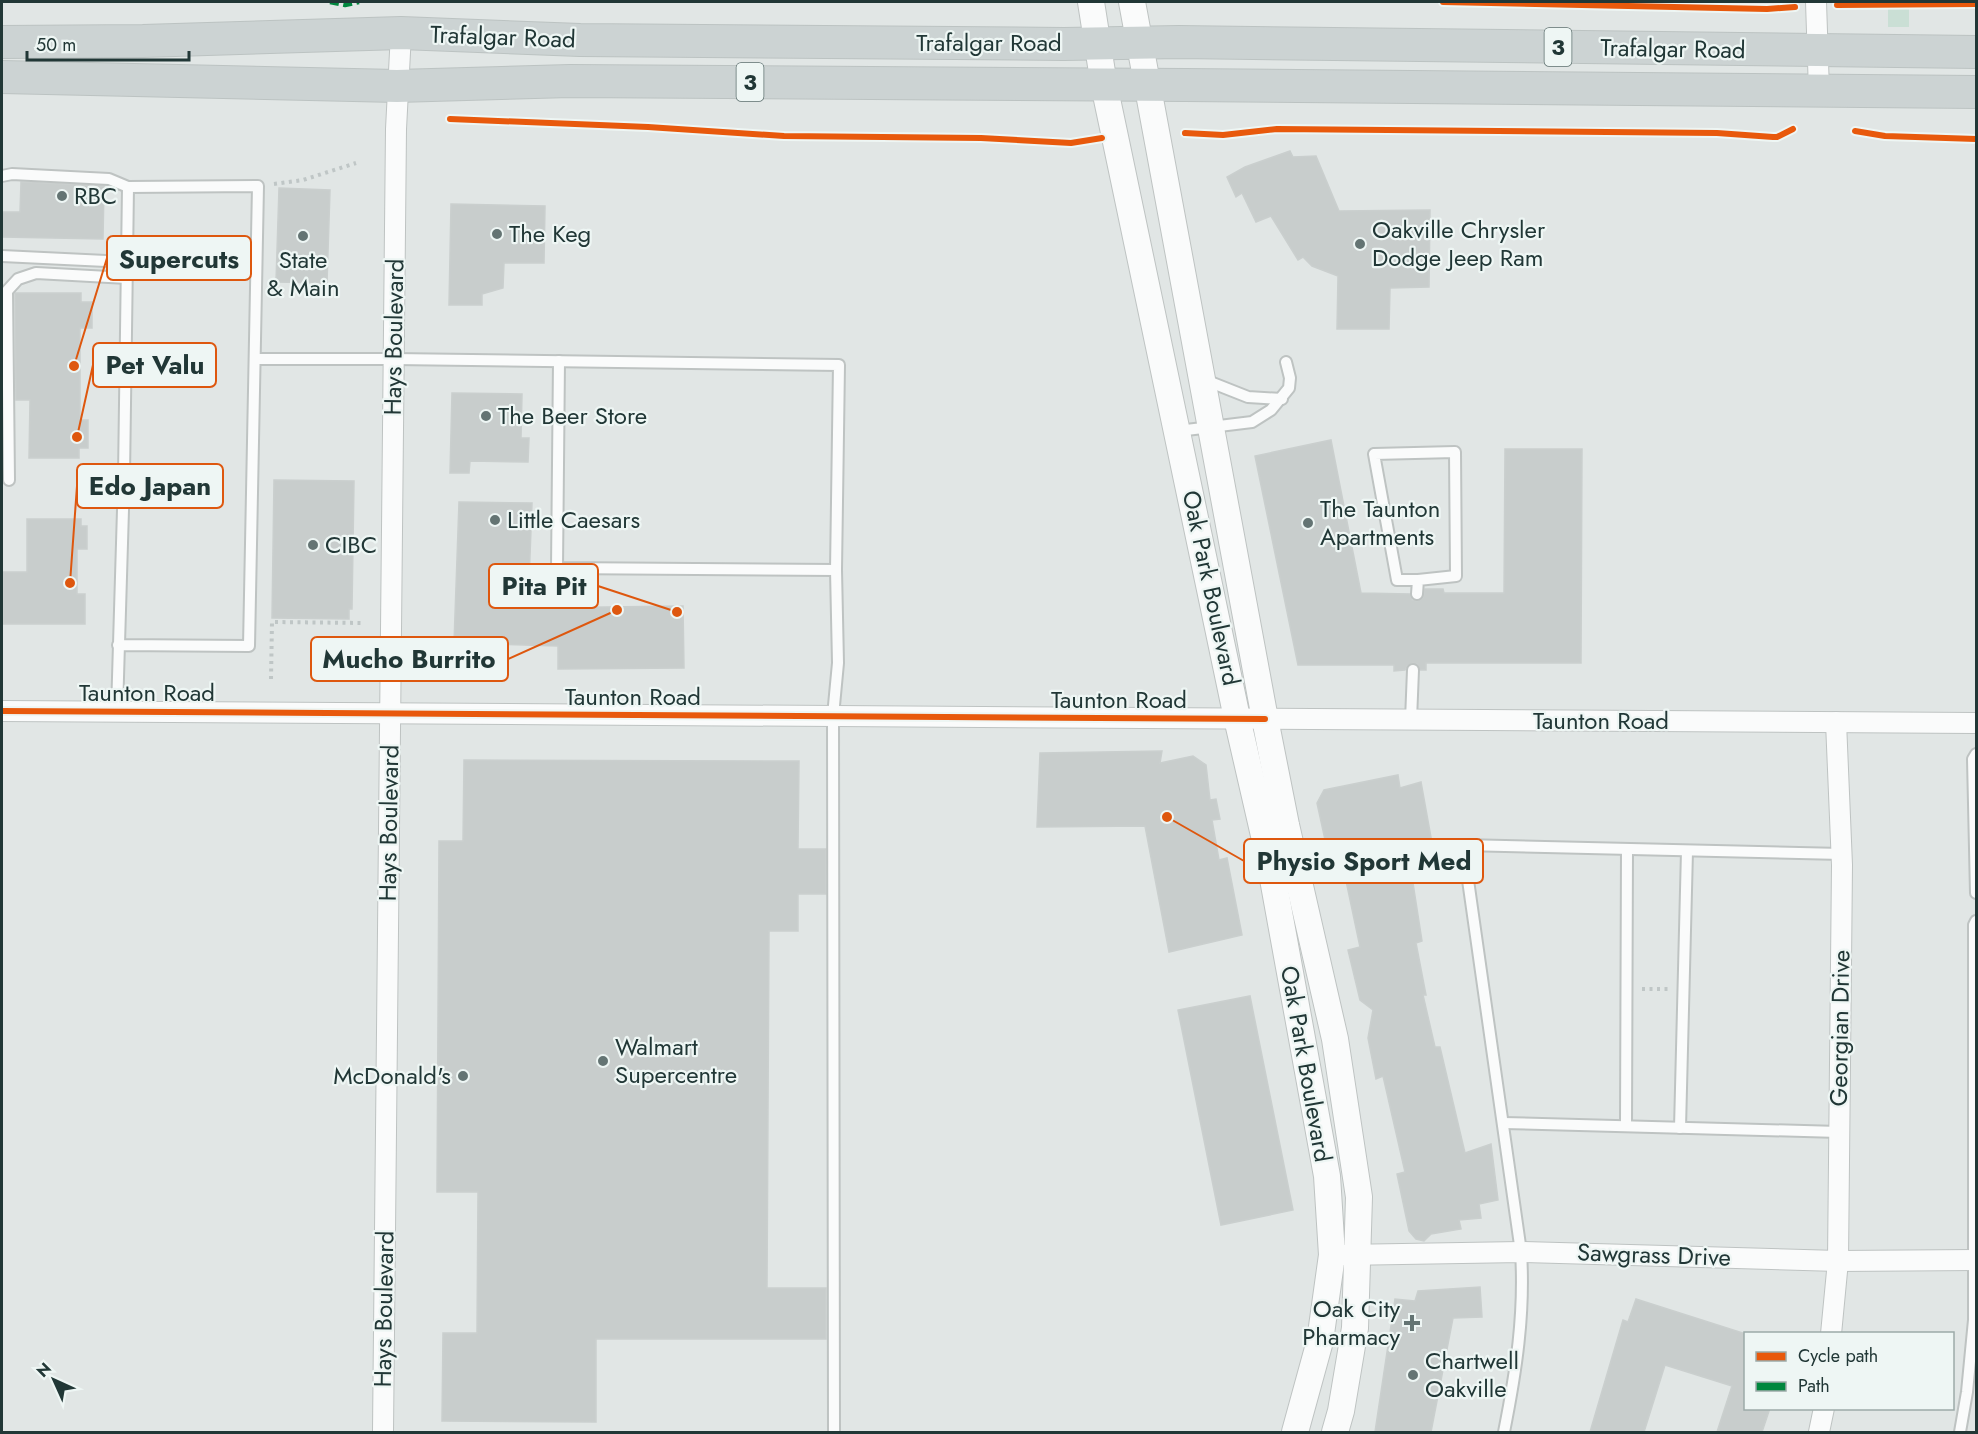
<svg xmlns="http://www.w3.org/2000/svg" width="1978" height="1434" viewBox="0 0 1978 1434" font-family="Jost,sans-serif">
<rect width="100%" height="100%" fill="#e1e6e5"/>
<rect fill="#cadfd5" x="1888" y="9" width="21" height="18"/>
<g fill="#c8cdcc" stroke="#cacfce" stroke-width="1.5">
<polygon points="1290,151 1293,157 1316,156 1339,211 1430,210 1429,287 1390,288 1389,329 1337,329 1338,276 1312,266 1303,257 1298,260 1271,216 1256,222 1242,193 1236,197 1227,177 1245,167"/>
<polygon points="21,182 104,186 103,239 2,237 2,212 20,212"/>
<polygon points="279,188 330,190 327,283 276,282"/>
<polygon points="451,204 545,206 544,263 504,263 503,288 482,294 482,305 449,305"/>
<polygon points="15,293 81,293 81,302 92,302 92,328 80,328 80,420 88,420 88,448 79,448 79,458 29,458 30,400 16,400"/>
<polygon points="452,393 522,394 521,438 529,438 528,462 470,461 469,473 450,473"/>
<polygon points="1331,440 1361,593 1410,594 1412,600 1417,601 1423,598 1425,589 1443,589 1444,593 1504,593 1505,449 1582,449 1581,663 1426,663 1426,670 1420,670 1417,664 1413,663 1407,666 1405,670 1394,671 1394,665 1298,665 1255,456"/>
<polygon points="274,480 354,481 352,609 349,609 349,619 272,618"/>
<polygon points="459,502 532,503 528,608 683,606 684,668 558,669 558,646 454,643"/>
<polygon points="27,519 81,519 81,526 87,526 87,549 77,549 77,594 85,594 85,624 3,624 3,572 27,572"/>
<polygon points="1162,751 1160,763 1193,756 1206,765 1210,800 1216,799 1220,819 1212,820 1219,860 1227,858 1242,935 1169,952 1145,826 1037,827 1040,753"/>
<polygon points="464,760 799,761 798,849 826,849 826,894 798,894 798,931 769,931 767,1288 826,1288 826,1339 596,1339 596,1422 442,1421 443,1333 477,1333 478,1192 437,1192 439,841 463,841"/>
<polygon points="1398,775 1400,788 1421,782 1432,843 1416,846 1408,851 1422,941 1416,943 1426,995 1423,995 1435,1047 1440,1047 1465,1153 1491,1144 1498,1200 1479,1204 1481,1218 1459,1220 1461,1229 1431,1234 1424,1241 1416,1239 1409,1231 1397,1174 1405,1172 1383,1076 1376,1079 1368,1038 1373,1010 1360,1000 1348,950 1360,947 1341,857 1329,858 1317,803 1324,790"/>
<polygon points="1250,996 1293,1210 1221,1225 1178,1010"/>
<polygon points="1480,1287 1482,1317 1453,1318 1431,1432 1375,1432 1395,1299 1415,1301 1418,1291"/>
<polygon points="1636,1299 1746,1334 1746,1408 1770,1408 1762,1432 1717,1432 1732,1386 1665,1365 1644,1432 1590,1432 1623,1320 1628,1322"/>
</g>
<g fill="none" stroke-linecap="round" stroke-linejoin="round">
<g stroke="#bec3c2" stroke-width="14">
<g id="service">
<polyline points="2,176 12,174 109,179 128,187"/>
<polyline points="2,256 127,262"/>
<polyline points="255,359 394,359 839,365 836,570 838,663 833,716 834,1432"/>
<polyline points="559,361 557,568 836,570"/>
<polyline points="1205,380 1248,397 1282,399"/>
<polyline points="1178,431 1252,422 1271,410 1289,388 1290,378 1286,362"/>
<polyline points="9,480 7,291 18,279 36,273 127,278"/>
<polyline points="1417,594 1418,580 1397,580 1374,454 1455,452 1456,576 1418,580"/>
<polyline points="117,711 124,476 128,187 258,186 249,646 118,645"/>
<polyline points="1411,720 1413,670"/>
<polyline points="1976,754 1973,759 1976,893"/>
<polyline points="1418,853 1463,845"/>
<polyline points="1503,1123 1839,1132"/>
<polyline points="1626,1126 1627,849"/>
<polyline points="1680,1128 1687,851"/>
<path d="M1504 1432C1516 1372 1525 1314 1521 1252L1463 845 1842 854"/>
<polyline points="1960,1432 1967,1392 1974,1320 1974,925 1976,921"/>
</g>
</g>
<g stroke="#bec3c2" stroke-width="22">
<g id="minor">
<polyline points="1816,2 1819,91"/>
<polyline points="2,711 1976,723"/>
<polyline points="1343,1255 1521,1252 1838,1261 1976,1260"/>
<polyline points="1831,1334 1838,1261 1842,865 1836,722"/>
<polyline points="383,1432 396,129 401,33"/>
<polyline points="1819,1432 1824,1408"/>
</g>
</g>
<g stroke="#bec3c2" stroke-width="28">
<g id="tertiary">
<polyline points="1091,2 1104,85 1115,137 1237,718 1269,857 1327,1176 1332,1255 1320,1341 1295,1432"/>
<polyline points="1132,2 1265,719 1286,825 1335,1039 1359,1197 1355,1328 1341,1411 1335,1432"/>
</g>
</g>
<g stroke="#bcc3c2" stroke-width="34">
<g id="primary">
<polyline points="2,42 143,41 401,33 580,40 1064,44 1179,42 1976,52"/>
<polyline points="2,77 397,86 570,81 1185,85 1976,92"/>
</g>
</g>
<g stroke="#bfc6c6" stroke-width="4" stroke-dasharray="3 4.5" stroke-linecap="butt">
<polyline points="1685,2 1685,7"/>
<polyline points="274,184 303,180 356,163"/>
<polyline points="271,679 272,622 362,623"/>
<polyline points="1642,989 1668,989"/>
</g>
<use href="#service" stroke="#fafbfb" stroke-width="10"/>
<use href="#minor" stroke="#fafbfb" stroke-width="20"/>
<use href="#tertiary" stroke="#fafbfb" stroke-width="26"/>
<use href="#primary" stroke="#ccd3d3" stroke-width="32"/>
<polyline stroke="#00873e" stroke-width="4.5" stroke-dasharray="9 4.5" stroke-linecap="butt" points="330,2 345,5 359,2"/>
<g stroke="#eef6f4" stroke-width="10">
<g id="cycleway">
<polyline points="1443,2 1767,9 1795,7"/>
<polyline points="1837,5 1976,4"/>
<polyline points="450,119 648,127 784,136 981,138 1071,143 1102,138"/>
<polyline points="1855,131 1885,136 1976,139"/>
<polyline points="1185,133 1223,135 1277,129 1717,133 1773,137 1777,137 1793,129"/>
<polyline points="2,711 1265,719"/>
</g>
</g>
<use href="#cycleway" stroke="#e8590c" stroke-width="6"/>
</g>
<g fill="#647473" stroke="#eef6f4" stroke-width="2">
<circle cx="62" cy="196" r="6"/>
<circle cx="497" cy="234" r="6"/>
<circle cx="303" cy="236" r="6"/>
<circle cx="1360" cy="244" r="6"/>
<circle cx="486" cy="416" r="6"/>
<circle cx="495" cy="520" r="6"/>
<circle cx="1308" cy="523" r="6"/>
<circle cx="313" cy="545" r="6"/>
<circle cx="603" cy="1061" r="6"/>
<circle cx="463" cy="1076" r="6"/>
<path d="M1409 1314h6v6h6v6h-6v6h-6v-6h-6v-6h6z"/>
<circle cx="1413" cy="1375" r="6"/>
</g>
<g text-anchor="middle" stroke-width="4.5" stroke-linejoin="round" paint-order="stroke">
<g fill="#eef6f4" stroke="#5e706f" stroke-width="1.5">
<rect x="1544.5" y="28" width="27" height="38" rx="4.5"/>
<rect x="736.5" y="63" width="27" height="38" rx="4.5"/>
</g>
<g font-size="22" font-weight="bold" fill="#213736">
<text x="1558" y="55">3</text>
<text x="750" y="90">3</text>
</g>
<g font-size="24" fill="#213736" stroke="#eef6f4">
<text transform="translate(503 37) rotate(2)" y="8">Trafalgar Road</text>
<text x="989" y="51">Trafalgar Road</text>
<text transform="translate(1673 49) rotate(1)" y="8">Trafalgar Road</text>
<text transform="translate(394 337) rotate(-89)" y="8">Hays Boulevard</text>
<text transform="translate(1211 588) rotate(78)" y="8">Oak Park Boulevard</text>
<text x="147" y="701">Taunton Road</text>
<text x="633" y="705">Taunton Road</text>
<text x="1119" y="708">Taunton Road</text>
<text x="1601" y="729">Taunton Road</text>
<text transform="translate(389 823) rotate(-89)" y="8">Hays Boulevard</text>
<text transform="translate(1840 1028) rotate(-89)" y="8">Georgian Drive</text>
<text transform="translate(1306 1064) rotate(80)" y="8">Oak Park Boulevard</text>
<text transform="translate(1654 1255) rotate(2)" y="8">Sawgrass Drive</text>
<text transform="translate(384 1309) rotate(-89)" y="8">Hays Boulevard</text>
</g>
<g font-size="24" fill="#213736" stroke="#eef6f4" text-anchor="start">
<text x="74" y="204">RBC</text>
<text x="1372" y="238">Oakville Chrysler<tspan x="1372" dy="28">Dodge Jeep Ram</tspan></text>
<text x="509" y="242">The Keg</text>
<text x="303" y="268" text-anchor="middle">State<tspan x="303" dy="28">&amp; Main</tspan></text>
<text x="498" y="424">The Beer Store</text>
<text x="1320" y="517">The Taunton<tspan x="1320" dy="28">Apartments</tspan></text>
<text x="507" y="528">Little Caesars</text>
<text x="325" y="553">CIBC</text>
<text x="615" y="1055">Walmart<tspan x="615" dy="28">Supercentre</tspan></text>
<text x="451" y="1084" text-anchor="end">McDonald's</text>
<text x="1400" y="1317" text-anchor="end">Oak City<tspan x="1400" dy="28">Pharmacy</tspan></text>
<text x="1425" y="1369">Chartwell<tspan x="1425" dy="28">Oakville</tspan></text>
</g>
</g>
<path fill="none" stroke="#de570e" stroke-width="2" d="M74 366L107 258M77 437L93 365M70 583L77 486M677 612L598 586M617 610L508 659M1167 817L1244 861"/>
<g fill="#de570e" stroke="#eef6f4" stroke-width="2">
<circle cx="74" cy="366" r="6"/>
<circle cx="77" cy="437" r="6"/>
<circle cx="70" cy="583" r="6"/>
<circle cx="677" cy="612" r="6"/>
<circle cx="617" cy="610" r="6"/>
<circle cx="1167" cy="817" r="6"/>
</g>
<g fill="#eef6f4" stroke="#de570e" stroke-width="2">
<rect x="107" y="236" width="144" height="44" rx="6"/>
<rect x="93" y="343" width="123" height="44" rx="6"/>
<rect x="77" y="464" width="146" height="44" rx="6"/>
<rect x="489" y="564" width="109" height="44" rx="6"/>
<rect x="311" y="637" width="197" height="44" rx="6"/>
<rect x="1244" y="839" width="239" height="44" rx="6"/>
</g>
<g font-size="26" text-anchor="middle" font-weight="bold" fill="#213736">
<text x="179" y="268">Supercuts</text>
<text x="155" y="374">Pet Valu</text>
<text x="150" y="495">Edo Japan</text>
<text x="544" y="595">Pita Pit</text>
<text x="409" y="668">Mucho Burrito</text>
<text x="1364" y="870">Physio Sport Med</text>
</g>
<rect width="1978" height="1434" fill="none" stroke="#213736" stroke-width="6"/>
<rect x="1744" y="1332" width="210" height="78" fill="#eef6f4" stroke="#9caaa8" stroke-width="1.5"/>
<rect x="1756" y="1352" width="30" height="9" fill="#e8590c" stroke="#9caaa8" stroke-width="1.5"/>
<text x="1798" y="1362" font-size="18" fill="#213736">Cycle path</text>
<rect x="1756" y="1382" width="30" height="9" fill="#00873e" stroke="#9caaa8" stroke-width="1.5"/>
<text x="1798" y="1392" font-size="18" fill="#213736">Path</text>
<g transform="translate(54 1380) rotate(315)" stroke="#eef6f4" stroke-width="4.5" paint-order="stroke">
<path d="M0-4.5L10 22L0 15L-10 22Z" fill="#213736"/>
<text y="-9" font-size="16" font-weight="bold" text-anchor="middle" fill="#213736">N</text>
</g>
<path d="M27 51v9h162v-9" fill="none" stroke="#213736" stroke-width="3"/>
<text x="36" y="51" font-size="18" fill="#213736" stroke="#eef6f4" stroke-width="4.5" paint-order="stroke">50 m</text>
</svg>
